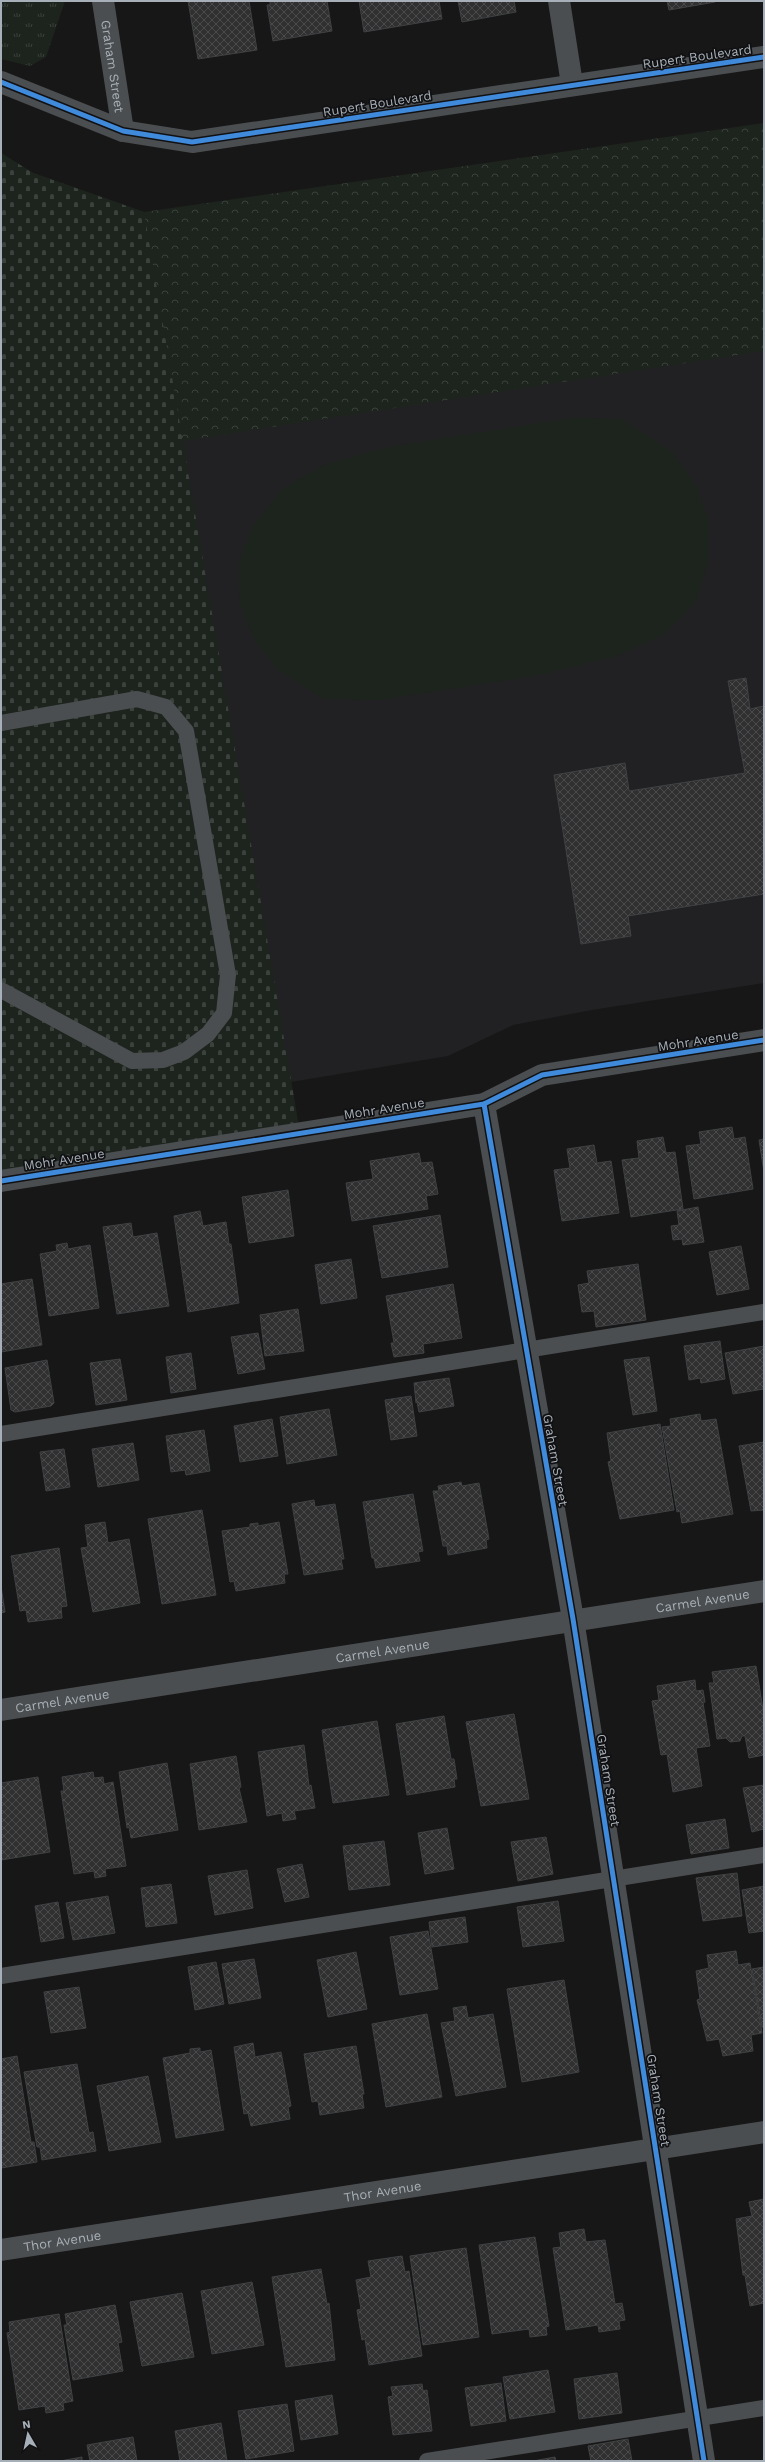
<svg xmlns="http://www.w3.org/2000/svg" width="765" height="2462" viewBox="0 0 765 2462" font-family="'Work Sans',sans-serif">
<defs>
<pattern id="grass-tufts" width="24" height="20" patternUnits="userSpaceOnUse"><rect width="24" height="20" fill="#1d241d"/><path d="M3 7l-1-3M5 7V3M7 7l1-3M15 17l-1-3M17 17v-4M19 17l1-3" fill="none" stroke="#3b413c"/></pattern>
<pattern id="forest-crowns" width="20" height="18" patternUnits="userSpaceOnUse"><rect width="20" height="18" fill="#1d241d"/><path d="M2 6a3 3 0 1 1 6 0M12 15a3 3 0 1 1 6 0" fill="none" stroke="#3b413c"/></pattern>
<pattern id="cemetery-stones" width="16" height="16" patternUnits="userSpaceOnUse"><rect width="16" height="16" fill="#1d241d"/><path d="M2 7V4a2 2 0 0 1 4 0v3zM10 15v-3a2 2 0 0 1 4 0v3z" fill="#3b413c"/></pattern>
<pattern id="building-cross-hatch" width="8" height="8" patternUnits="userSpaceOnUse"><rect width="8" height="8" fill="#303031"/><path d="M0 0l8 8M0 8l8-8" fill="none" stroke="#4b4b4d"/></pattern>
</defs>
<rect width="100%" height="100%" fill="#171717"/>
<polygon fill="#212123" points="764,123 764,983 592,1010 513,1025 448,1056 291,1082 182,441"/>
<polygon fill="url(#grass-tufts)" points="1,1 65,1 46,57 30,66 1,59"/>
<polygon fill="url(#forest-crowns)" points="764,123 764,351 182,441 1,364 1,153 33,173 144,212"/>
<polygon fill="url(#cemetery-stones)" points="1,153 33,173 144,212 300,1133 1,1181"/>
<polygon fill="#1d241d" points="572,418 621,419 672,452 697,487 709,522 708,565 694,604 663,635 619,655 539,675 380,700 324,699 278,670 254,639 240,603 238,564 253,526 284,488 324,465 388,447"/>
<g fill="url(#building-cross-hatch)" stroke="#3f4143">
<polygon points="188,1 249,1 257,50 198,59"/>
<polygon points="270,1 327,1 332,31 273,41 267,5 270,5"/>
<polygon points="359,1 439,1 442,19 364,32"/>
<polygon points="458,1 514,1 516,12 462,22"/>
<polygon points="667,1 715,1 715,2 669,10"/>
<polygon points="746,678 750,709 764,706 764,894 628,916 631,936 581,944 554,775 625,763 629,791 745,773 728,681"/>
<polygon points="732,1127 734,1139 745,1137 753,1189 694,1199 686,1146 701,1144 699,1132"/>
<polygon points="663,1137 666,1153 675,1152 683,1209 631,1217 622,1160 639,1158 637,1141"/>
<polygon points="764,1139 764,1172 759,1140"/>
<polygon points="594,1145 597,1163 611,1161 619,1213 562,1221 554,1170 570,1168 567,1149"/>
<polygon points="419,1153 421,1163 432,1162 438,1194 426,1196 428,1209 352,1221 346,1183 373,1179 370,1161"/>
<polygon points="288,1190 294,1236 249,1243 242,1197"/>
<polygon points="698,1207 704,1242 683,1245 682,1239 673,1240 671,1226 679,1225 677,1211"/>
<polygon points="200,1211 203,1226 226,1222 229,1244 231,1244 239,1303 188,1312 174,1216"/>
<polygon points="440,1215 448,1267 382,1278 373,1226"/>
<polygon points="131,1223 133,1237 157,1233 169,1306 117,1314 103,1227"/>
<polygon points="67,1243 68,1249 90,1245 99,1308 49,1316 40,1254 57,1251 56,1245"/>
<polygon points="741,1246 749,1289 717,1295 709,1252"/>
<polygon points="351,1259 357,1298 321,1304 315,1265"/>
<polygon points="638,1264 646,1320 596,1327 594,1311 582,1312 578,1285 589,1283 587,1271"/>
<polygon points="32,1279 42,1345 1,1352 1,1284"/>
<polygon points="453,1284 462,1338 423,1344 424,1353 394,1357 391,1343 394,1343 386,1296"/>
<polygon points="298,1309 304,1351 265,1356 260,1315"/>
<polygon points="258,1333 265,1369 238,1374 231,1337"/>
<polygon points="720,1341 725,1379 701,1383 700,1378 689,1380 684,1346"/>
<polygon points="764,1346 764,1389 733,1394 725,1353"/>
<polygon points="191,1353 196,1389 171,1393 166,1357"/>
<polygon points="649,1357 657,1411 633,1415 624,1360"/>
<polygon points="120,1359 127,1400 96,1405 90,1363"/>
<polygon points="47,1360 54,1403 51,1406 15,1412 11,1410 5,1368"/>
<polygon points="449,1378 454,1406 419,1412 417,1402 416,1403 414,1383"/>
<polygon points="411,1396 417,1436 391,1440 385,1400"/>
<polygon points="329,1409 337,1455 287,1464 280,1417"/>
<polygon points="700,1414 701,1421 716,1419 733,1514 682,1523 680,1511 677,1512 662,1427 671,1426 670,1419"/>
<polygon points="272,1419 278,1456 240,1462 234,1426"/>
<polygon points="660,1424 674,1510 620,1519 608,1462 611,1461 607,1433"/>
<polygon points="204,1430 210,1471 186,1475 185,1470 171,1472 166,1436"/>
<polygon points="764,1442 764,1510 751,1511 739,1446"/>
<polygon points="133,1443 139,1480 98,1487 92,1449"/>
<polygon points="64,1449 70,1487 46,1491 40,1452"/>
<polygon points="461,1482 462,1486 479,1483 489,1539 486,1540 487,1548 448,1555 447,1546 443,1546 433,1491 439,1491 438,1486"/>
<polygon points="413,1494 423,1551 418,1552 420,1561 376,1568 374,1558 372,1558 363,1502"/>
<polygon points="314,1500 315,1507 335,1504 344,1559 341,1559 343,1569 304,1575 292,1504"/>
<polygon points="202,1510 216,1595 162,1604 148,1519"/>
<polygon points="105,1522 108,1543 129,1539 140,1603 93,1612 81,1548 88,1547 85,1525"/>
<polygon points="279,1522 288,1574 284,1574 285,1583 236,1591 234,1581 230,1582 222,1531 250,1527 250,1524 258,1523 258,1526"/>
<polygon points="59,1548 67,1606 61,1607 62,1618 28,1622 26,1610 20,1611 11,1556"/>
<polygon points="1,1586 5,1612 1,1613"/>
<polygon points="756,1666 764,1716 764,1755 749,1758 745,1736 742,1736 740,1741 730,1742 726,1738 717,1739 709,1683 714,1683 712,1672"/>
<polygon points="695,1680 696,1691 703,1690 705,1702 703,1703 710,1746 696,1748 702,1786 673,1792 667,1754 661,1755 652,1701 659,1700 657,1686"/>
<polygon points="514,1714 529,1799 481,1806 466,1722"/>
<polygon points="444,1716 451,1759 454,1759 457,1779 454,1779 455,1787 407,1795 396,1724"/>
<polygon points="377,1721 389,1795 333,1803 322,1730"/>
<polygon points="304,1745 309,1786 311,1785 315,1808 294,1811 296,1819 283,1821 282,1813 267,1816 258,1752"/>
<polygon points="236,1756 241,1787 239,1788 247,1822 199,1830 190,1764"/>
<polygon points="167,1763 178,1830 131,1838 129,1827 127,1828 119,1772"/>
<polygon points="93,1772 94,1778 103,1777 104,1784 113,1782 126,1866 105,1869 106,1876 95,1878 94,1871 74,1874 61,1791 64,1791 62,1777"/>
<polygon points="38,1777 50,1852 1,1860 1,1783"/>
<polygon points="764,1785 764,1829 752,1832 743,1788"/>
<polygon points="725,1819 729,1848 691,1854 686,1825"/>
<polygon points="447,1828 454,1869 425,1874 418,1833"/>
<polygon points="546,1837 553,1874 518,1881 511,1842"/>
<polygon points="384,1841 390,1885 349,1890 343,1846"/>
<polygon points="302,1864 309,1897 285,1902 277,1869"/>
<polygon points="247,1870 253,1908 215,1915 208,1876"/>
<polygon points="737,1873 742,1916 703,1921 696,1878"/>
<polygon points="171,1884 177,1923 146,1927 141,1888"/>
<polygon points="764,1886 764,1931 749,1933 742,1890"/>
<polygon points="108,1896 115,1933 73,1940 66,1903"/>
<polygon points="558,1901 564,1941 523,1947 517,1907"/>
<polygon points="58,1902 64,1938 41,1942 35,1906"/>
<polygon points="465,1917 468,1942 432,1947 429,1922"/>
<polygon points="428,1931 438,1989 400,1995 390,1937"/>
<polygon points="736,1951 738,1965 750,1963 762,2033 751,2035 753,2051 723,2056 719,2039 707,2041 697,2000 700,1999 696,1971 709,1968 707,1955"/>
<polygon points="356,1952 367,2009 328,2017 317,1960"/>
<polygon points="254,1959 261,1998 229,2004 222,1964"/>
<polygon points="216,1962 224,2004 195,2010 188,1967"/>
<polygon points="764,1967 764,2027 762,2027 752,1969"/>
<polygon points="564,1980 579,2072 522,2082 507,1989"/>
<polygon points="79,1987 86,2028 51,2033 44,1992"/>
<polygon points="466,2006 468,2018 493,2014 506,2087 456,2096 441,2023 455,2021 453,2008"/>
<polygon points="427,2014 442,2097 386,2107 372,2024"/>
<polygon points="253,2043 255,2057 281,2052 291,2106 288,2107 290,2119 251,2126 248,2113 244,2114 234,2047"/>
<polygon points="356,2046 364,2094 362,2094 364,2108 320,2115 318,2101 312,2102 304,2054"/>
<polygon points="200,2048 200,2052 211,2050 224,2130 176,2138 163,2058 190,2053 190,2049"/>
<polygon points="17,2056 31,2142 34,2142 37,2162 1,2168 1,2059"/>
<polygon points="77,2064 89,2133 93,2132 96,2151 42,2160 40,2147 37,2147 24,2072"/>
<polygon points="148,2076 161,2142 109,2151 97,2086"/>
<polygon points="764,2199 764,2303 750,2306 745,2275 743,2275 736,2219 752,2216 749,2202"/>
<polygon points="584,2229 586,2242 605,2240 615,2304 622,2303 625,2320 619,2321 620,2329 599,2332 598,2325 566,2330 553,2248 561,2247 559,2233"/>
<polygon points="535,2237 549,2326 546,2327 547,2335 530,2337 529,2329 492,2334 479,2245"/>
<polygon points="466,2248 479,2337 423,2345 410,2256"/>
<polygon points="402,2256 405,2272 409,2271 422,2356 369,2365 365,2339 362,2340 357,2310 361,2309 356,2280 371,2277 368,2261"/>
<polygon points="321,2269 327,2304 329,2303 335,2360 286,2367 272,2277"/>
<polygon points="252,2282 264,2345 212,2354 201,2291"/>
<polygon points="182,2293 194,2357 142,2366 130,2302"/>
<polygon points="115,2305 122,2342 118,2343 123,2371 73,2380 64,2325 67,2325 65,2314"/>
<polygon points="59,2314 73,2401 63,2403 64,2410 46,2413 45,2406 19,2410 7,2333 10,2332 9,2322"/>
<polygon points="548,2370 555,2412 510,2419 503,2377"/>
<polygon points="617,2373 622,2413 579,2419 574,2379"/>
<polygon points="501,2383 506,2421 471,2426 465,2388"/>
<polygon points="422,2384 423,2391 427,2390 432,2431 393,2435 388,2397 393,2396 391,2387"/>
<polygon points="332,2395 338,2434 301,2440 295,2401"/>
<polygon points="287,2404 294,2451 246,2459 238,2411"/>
<polygon points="221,2423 227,2461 180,2461 175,2431"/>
<polygon points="133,2437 137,2461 90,2461 87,2445"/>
<polygon points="628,2439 632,2461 591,2461 588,2446"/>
<polygon points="82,2457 82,2461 60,2461"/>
<polygon points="555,2457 556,2461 533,2461"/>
</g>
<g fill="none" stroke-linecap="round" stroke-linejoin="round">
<g stroke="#4b4e50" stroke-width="16">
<polyline points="1,723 137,699 166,707 186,731 228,975 224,1013 208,1034 184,1052 163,1060 132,1061 1,990"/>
<polyline points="1,1434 764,1312"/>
<polyline points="1,1976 764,1855"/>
<polyline points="427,2461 764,2408"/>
</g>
<g stroke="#4b4e50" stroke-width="22">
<path id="s1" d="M103 1 123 131"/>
<polyline points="559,1 572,84"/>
<polyline points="1,82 123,131 192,142 764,57"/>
<polyline points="484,1104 573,1619 704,2461"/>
<polyline points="1,1181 484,1104 542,1075 764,1040"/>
<path id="s2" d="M1 1710 764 1591"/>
<path id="s3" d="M1 2250 764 2132"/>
</g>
<g stroke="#111113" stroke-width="8">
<g id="cycleway">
<polyline points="1,82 123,131 192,142 764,57"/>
<polyline points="484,1104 573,1619 704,2461"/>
<polyline points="1,1181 484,1104 542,1075 764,1040"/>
</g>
</g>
<use href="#cycleway" stroke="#408adc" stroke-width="5"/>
</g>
<g text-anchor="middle" stroke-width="3.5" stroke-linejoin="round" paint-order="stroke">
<g font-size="13" fill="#a7b0b8" stroke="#111113">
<text transform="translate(697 56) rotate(-8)" y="5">Rupert Boulevard</text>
<text dy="5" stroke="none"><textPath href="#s1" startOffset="66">Graham Street</textPath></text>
<text transform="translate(377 103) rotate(-9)" y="5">Rupert Boulevard</text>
<text transform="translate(698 1040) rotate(-9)" y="5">Mohr Avenue</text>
<text transform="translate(384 1108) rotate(-9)" y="5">Mohr Avenue</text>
<text transform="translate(64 1159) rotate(-9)" y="5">Mohr Avenue</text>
<text transform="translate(556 1460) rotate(80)" y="5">Graham Street</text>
<text dy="5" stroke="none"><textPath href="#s2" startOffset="710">Carmel Avenue</textPath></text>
<text dy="5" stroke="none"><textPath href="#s2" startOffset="386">Carmel Avenue</textPath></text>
<text dy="5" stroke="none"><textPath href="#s2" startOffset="62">Carmel Avenue</textPath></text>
<text transform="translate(609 1780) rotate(81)" y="5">Graham Street</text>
<text transform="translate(659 2100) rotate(81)" y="5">Graham Street</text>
<text dy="5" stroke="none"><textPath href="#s3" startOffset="386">Thor Avenue</textPath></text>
<text dy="5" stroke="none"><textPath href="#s3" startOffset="62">Thor Avenue</textPath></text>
</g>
</g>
<rect width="765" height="2462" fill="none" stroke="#a7b0b8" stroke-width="4"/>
<g transform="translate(28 2434) rotate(351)" stroke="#111113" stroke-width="3" paint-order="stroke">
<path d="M0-3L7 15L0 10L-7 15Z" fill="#a7b0b8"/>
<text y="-6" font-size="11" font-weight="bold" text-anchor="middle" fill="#a7b0b8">N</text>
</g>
</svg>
